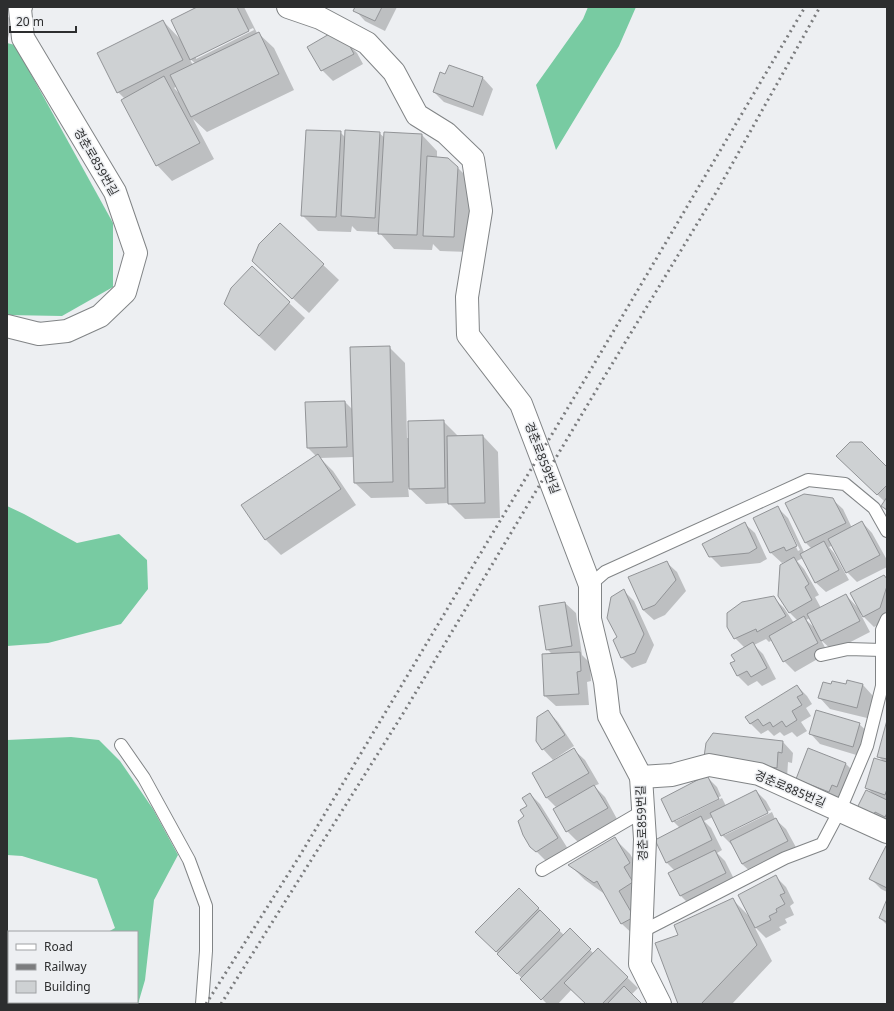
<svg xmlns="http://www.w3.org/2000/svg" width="894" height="1011" viewBox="0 0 894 1011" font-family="'Noto Sans','Noto Sans KR',sans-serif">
<rect width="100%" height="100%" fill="#edeff2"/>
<g fill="#78cba2">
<polygon points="588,7 636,7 619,46 556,150 536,85 583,19"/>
<polygon points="7,43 15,45 113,223 113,287 62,316 7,315"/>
<polygon points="7,506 24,514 77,543 119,534 147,560 148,589 121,624 48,643 7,646"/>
<polygon points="71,737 99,740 120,761 153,809 178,855 154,900 145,980 138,1004 68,1004 68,1002 137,1002 137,932 108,932 115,928 97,879 22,856 7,855 7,740"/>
<polygon points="7,951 9,952 9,1002 43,1002 43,1004 7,1004"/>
</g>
<g fill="#0003" fill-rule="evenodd">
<path d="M199 7H244L257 33H258L274 48 294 90 207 132 193 119 214 159 172 181 157 165 125 99 118 92 163 21 180 39ZM253 28 254 30 196 59V56ZM189 58 196 64 193 65ZM177 86 180 94 174 88Z"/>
<polygon points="356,7 397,7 385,31 365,21 355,10"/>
<polygon points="7,16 13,21 8,38 7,38"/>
<polygon points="346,42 357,53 363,64 333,81 322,70"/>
<polygon points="450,66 483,78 493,89 483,116 444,102 434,92 446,76"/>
<polygon points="340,132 346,138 379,133 385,138 422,135 437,151 437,158 457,167 473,183 469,252 440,251 433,244 432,250 394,249 379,232 357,231 352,226 351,232 318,231 302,215"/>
<polygon points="280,224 339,280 309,313 268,276"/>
<polygon points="252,268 305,318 275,351 241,320 225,304"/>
<polygon points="389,347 405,363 407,438 409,438 443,421 459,437 483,436 498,452 500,518 465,519 449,503 426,504 408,487 409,497 371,498 355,483 354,457 320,458 333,471 356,505 281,555 265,539 316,456 308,448 306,403 345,402 353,410"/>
<polygon points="838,456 887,468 887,511 882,506 885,502"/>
<path d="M832 499 843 509 852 528 862 522 872 533 887 560V567L857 582 847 572 833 545 829 547 834 553 849 580 826 592 815 582 803 558 797 561 804 569 819 595 815 597 821 608 846 595 858 608 884 576 887 579V620L874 627 860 613 870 632 833 651 821 640 828 653 795 672 784 661 772 640 769 642 766 639 754 645 763 654 776 679 762 686 757 681 748 686 738 676 731 664 736 661 745 648 735 638 773 597 784 608 794 623 798 621 790 613 779 595 788 562 787 561 782 563 771 553 754 518 777 507 788 518 804 552 812 549 806 543ZM782 518H784L800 550 798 551ZM810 618 816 629 806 620Z"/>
<polygon points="744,523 755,533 767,559 760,563 721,567 710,556"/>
<polygon points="666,562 677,572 686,591 665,615 654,620 643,610"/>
<polygon points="624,591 634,601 654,645 646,663 632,668 622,658 614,640 618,638"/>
<polygon points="565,603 576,613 582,655 590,663 591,681 587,682 589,705 556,706 545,696 543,655 552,654 547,649"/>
<polygon points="847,681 863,685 873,696 867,718 830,709 820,698 846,686"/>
<polygon points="797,686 807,696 812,704 806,708 811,716 801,722 807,731 797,737 792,732 784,736 780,732 774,736 768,730 761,734 750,723"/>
<polygon points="548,711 558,722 574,746 553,760 543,749"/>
<polygon points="859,724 870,734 863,757 820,744 810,733"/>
<polygon points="887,724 887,820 880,816 878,820 863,813 874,795 866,787 884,762 878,756"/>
<polygon points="783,742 793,753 792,763 788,762 787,778 716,767"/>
<polygon points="574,750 585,760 599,784 594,786 605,797 617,819 578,842 567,831 557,808 547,798 533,774"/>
<polygon points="846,764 856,774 840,802 808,789 797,779"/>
<polygon points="707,777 717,787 721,796 676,819 676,821 722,798 726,806 756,791 766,801 771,810 725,833 725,835 772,812 775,819 786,829 798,851 753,874 742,864 733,846 722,835 713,817 704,821 711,828 722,850 717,853 725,861 736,883 691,906 681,896 675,871 667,863 656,840 680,828 673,821"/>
<polygon points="530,794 540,804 568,849 547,862 531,846 526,816 529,806"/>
<polygon points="615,839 630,854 645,879 638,939 622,924 606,895 585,880 570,865"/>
<polygon points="887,848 887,892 881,889 871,879"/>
<polygon points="775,876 786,887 794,903 790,906 794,915 785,919 787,923 779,927 781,930 766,938 754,926 772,961 732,1004 679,1004 679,935 733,900 750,917"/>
<polygon points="519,889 549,919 548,920 564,935 570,930 594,954 598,949 638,988 631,995 641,1004 587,1004 572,989 558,1004 547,1004 477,932"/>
<polygon points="887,902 887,925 880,918"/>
</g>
<g fill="#ced1d3" stroke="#929497">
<polygon points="197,7 237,7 249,31 190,60 171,20"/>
<polygon points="355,7 382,7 375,21 353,11"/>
<polygon points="163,20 183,60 117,93 97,53"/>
<polygon points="259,32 279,74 191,117 170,75"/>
<polygon points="331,33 347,41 354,54 321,71 307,47"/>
<polygon points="449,65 483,77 473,107 433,92 440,72 445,74"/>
<polygon points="164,76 200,143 156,166 121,100"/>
<polygon points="306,130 341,131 336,217 301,216"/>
<polygon points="345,130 380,132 375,218 341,216"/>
<polygon points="384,132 422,134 417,235 378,234"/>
<polygon points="427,156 448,158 458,167 454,237 423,236"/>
<polygon points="280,223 324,264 292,299 252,261 259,244"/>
<polygon points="252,266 290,302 259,336 224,304 231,288"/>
<polygon points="390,346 393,482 354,483 350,347"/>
<polygon points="345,401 347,447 307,448 305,402"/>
<polygon points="444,420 445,488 409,489 408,421"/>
<polygon points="483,435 485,503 448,504 447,436"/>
<polygon points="850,442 862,442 887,467 887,485 877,495 836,456"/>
<polygon points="318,454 341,489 265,540 241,505"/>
<polygon points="804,494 833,498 846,523 805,543 785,503"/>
<polygon points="887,497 887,510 881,506"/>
<polygon points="778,506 797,546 786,551 784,547 770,553 753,518"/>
<polygon points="862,521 880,555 846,573 828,539"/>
<polygon points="745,522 757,548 749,553 709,557 702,544"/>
<polygon points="824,541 839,570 815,583 800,554"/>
<polygon points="794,557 809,584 805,587 812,600 789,613 778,596 780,565"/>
<polygon points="667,561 676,580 655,605 643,610 628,577"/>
<polygon points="884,575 887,579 887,586 880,608 863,617 850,593"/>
<polygon points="624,589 644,634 635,653 621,658 613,640 617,637 607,618 611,597"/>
<polygon points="846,594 860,621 821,641 807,614"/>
<polygon points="774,596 786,616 757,632 756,629 734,639 727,627 727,613 742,602"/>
<polygon points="565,602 572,646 546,650 539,606"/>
<polygon points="804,616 818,643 783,662 769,636"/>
<polygon points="753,642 767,668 751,677 747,671 737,676 730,663 735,661 731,655"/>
<polygon points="580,652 581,671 577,672 579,694 544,696 542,654"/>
<polygon points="847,680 863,684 857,708 818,698 823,682 831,684 832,681 846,684"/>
<polygon points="797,685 803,694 797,697 802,705 792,711 797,720 786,727 782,721 773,727 770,722 763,726 758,719 750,724 745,717"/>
<polygon points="548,710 565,735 542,750 536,741 537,717"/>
<polygon points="816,710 860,723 853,747 809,734"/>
<polygon points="887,720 887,759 877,757"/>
<polygon points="713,733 783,741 782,753 778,752 777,768 704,757 706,743"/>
<polygon points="574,748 589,773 546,798 532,773"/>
<polygon points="808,748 846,763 837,787 832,785 829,792 796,779"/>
<polygon points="874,758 887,762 887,789 885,795 865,788"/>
<polygon points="707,775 719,799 672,822 661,799"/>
<polygon points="594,785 608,808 566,832 553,809"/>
<polygon points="756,790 768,813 721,836 710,813"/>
<polygon points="866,790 887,800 887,813 885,817 875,812 873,816 857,808"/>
<polygon points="530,793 558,838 536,852 530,847 523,835 518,821 524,816 520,810 527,806 522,798"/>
<polygon points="701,816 712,840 666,863 655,840"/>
<polygon points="776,818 788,841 742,864 730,841"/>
<polygon points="615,837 630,863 624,867 633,882 619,891 634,917 621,924 597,881 594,883 568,865"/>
<polygon points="886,846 887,847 887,888 869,879"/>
<polygon points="715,850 726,873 680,896 668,873"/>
<polygon points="776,875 785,893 780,895 785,904 776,909 777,912 769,916 771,920 755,928 738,895"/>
<polygon points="519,888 539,908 496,952 475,932"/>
<polygon points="733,898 757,945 701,1004 678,1004 655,943 678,935 674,925"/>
<polygon points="887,899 887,922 879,918"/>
<polygon points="540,910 560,930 517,974 497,954"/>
<polygon points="570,928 591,949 541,1000 520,979"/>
<polygon points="598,948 628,977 602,1004 586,1004 564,983"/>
<polygon points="624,986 642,1004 607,1004"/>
</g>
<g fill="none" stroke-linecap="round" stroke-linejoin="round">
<g stroke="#818486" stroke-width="14">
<g id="lane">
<polyline points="590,585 605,572 808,480 845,484 874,508 887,531"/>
<polyline points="821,655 848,649 882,650"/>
<polyline points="121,745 144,778 189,860 206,906 206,951 202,1004"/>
<polyline points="542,870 643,811"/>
<polyline points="641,932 785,858 822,844 840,810 867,746 882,686 882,630 887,619"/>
</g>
</g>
<g stroke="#818486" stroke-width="24">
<g id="street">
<polyline points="288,7 320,18 367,43 394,72 417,115 446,133 473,159 481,211 467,297 468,335 521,404 590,585 590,619 605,682 609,716 641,777 645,839 640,964 660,1004"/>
<polyline points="7,326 39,334 67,331 100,316 125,292 136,253 115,192 23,38 20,9 21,7"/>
<polyline points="641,777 672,775 709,765 759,774 887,832"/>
</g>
</g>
<use href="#lane" stroke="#fff" stroke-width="12"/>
<use href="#street" stroke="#fff" stroke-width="22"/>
<g stroke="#7b7c7e" stroke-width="3" stroke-dasharray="2 4" stroke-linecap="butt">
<polyline points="206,1004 299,857 455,596 587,376 805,7"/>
<polyline points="221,1004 404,712 600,384 717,191 820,7"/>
</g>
</g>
<g text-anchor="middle" stroke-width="3" stroke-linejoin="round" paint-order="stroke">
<g font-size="12" fill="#2d2e2f" stroke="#edeff2">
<text transform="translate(96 162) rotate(60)" y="4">경춘로859번길</text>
<text transform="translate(542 458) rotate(69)" y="4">경춘로859번길</text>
<text transform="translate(790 789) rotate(23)" y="4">경춘로885번길</text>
<text transform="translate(642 823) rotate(-92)" y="4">경춘로859번길</text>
</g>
</g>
<rect width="894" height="1011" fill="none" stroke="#2d2e2f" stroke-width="16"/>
<rect x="8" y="931" width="130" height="72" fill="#edeff2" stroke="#a0a2a4"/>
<rect x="16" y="944" width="20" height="6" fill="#ffffff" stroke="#a0a2a4"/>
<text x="44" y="951" font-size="12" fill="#2d2e2f">Road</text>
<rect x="16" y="964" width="20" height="6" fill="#7b7c7e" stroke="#a0a2a4"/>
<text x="44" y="971" font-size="12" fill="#2d2e2f">Railway</text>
<rect x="16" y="981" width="20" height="12" fill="#ced1d3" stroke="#a0a2a4"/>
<text x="44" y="991" font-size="12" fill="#2d2e2f">Building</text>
<path d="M10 26v6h66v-6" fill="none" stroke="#2d2e2f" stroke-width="2"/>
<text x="16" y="26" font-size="12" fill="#2d2e2f" stroke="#edeff2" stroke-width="3" paint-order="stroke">20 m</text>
</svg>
